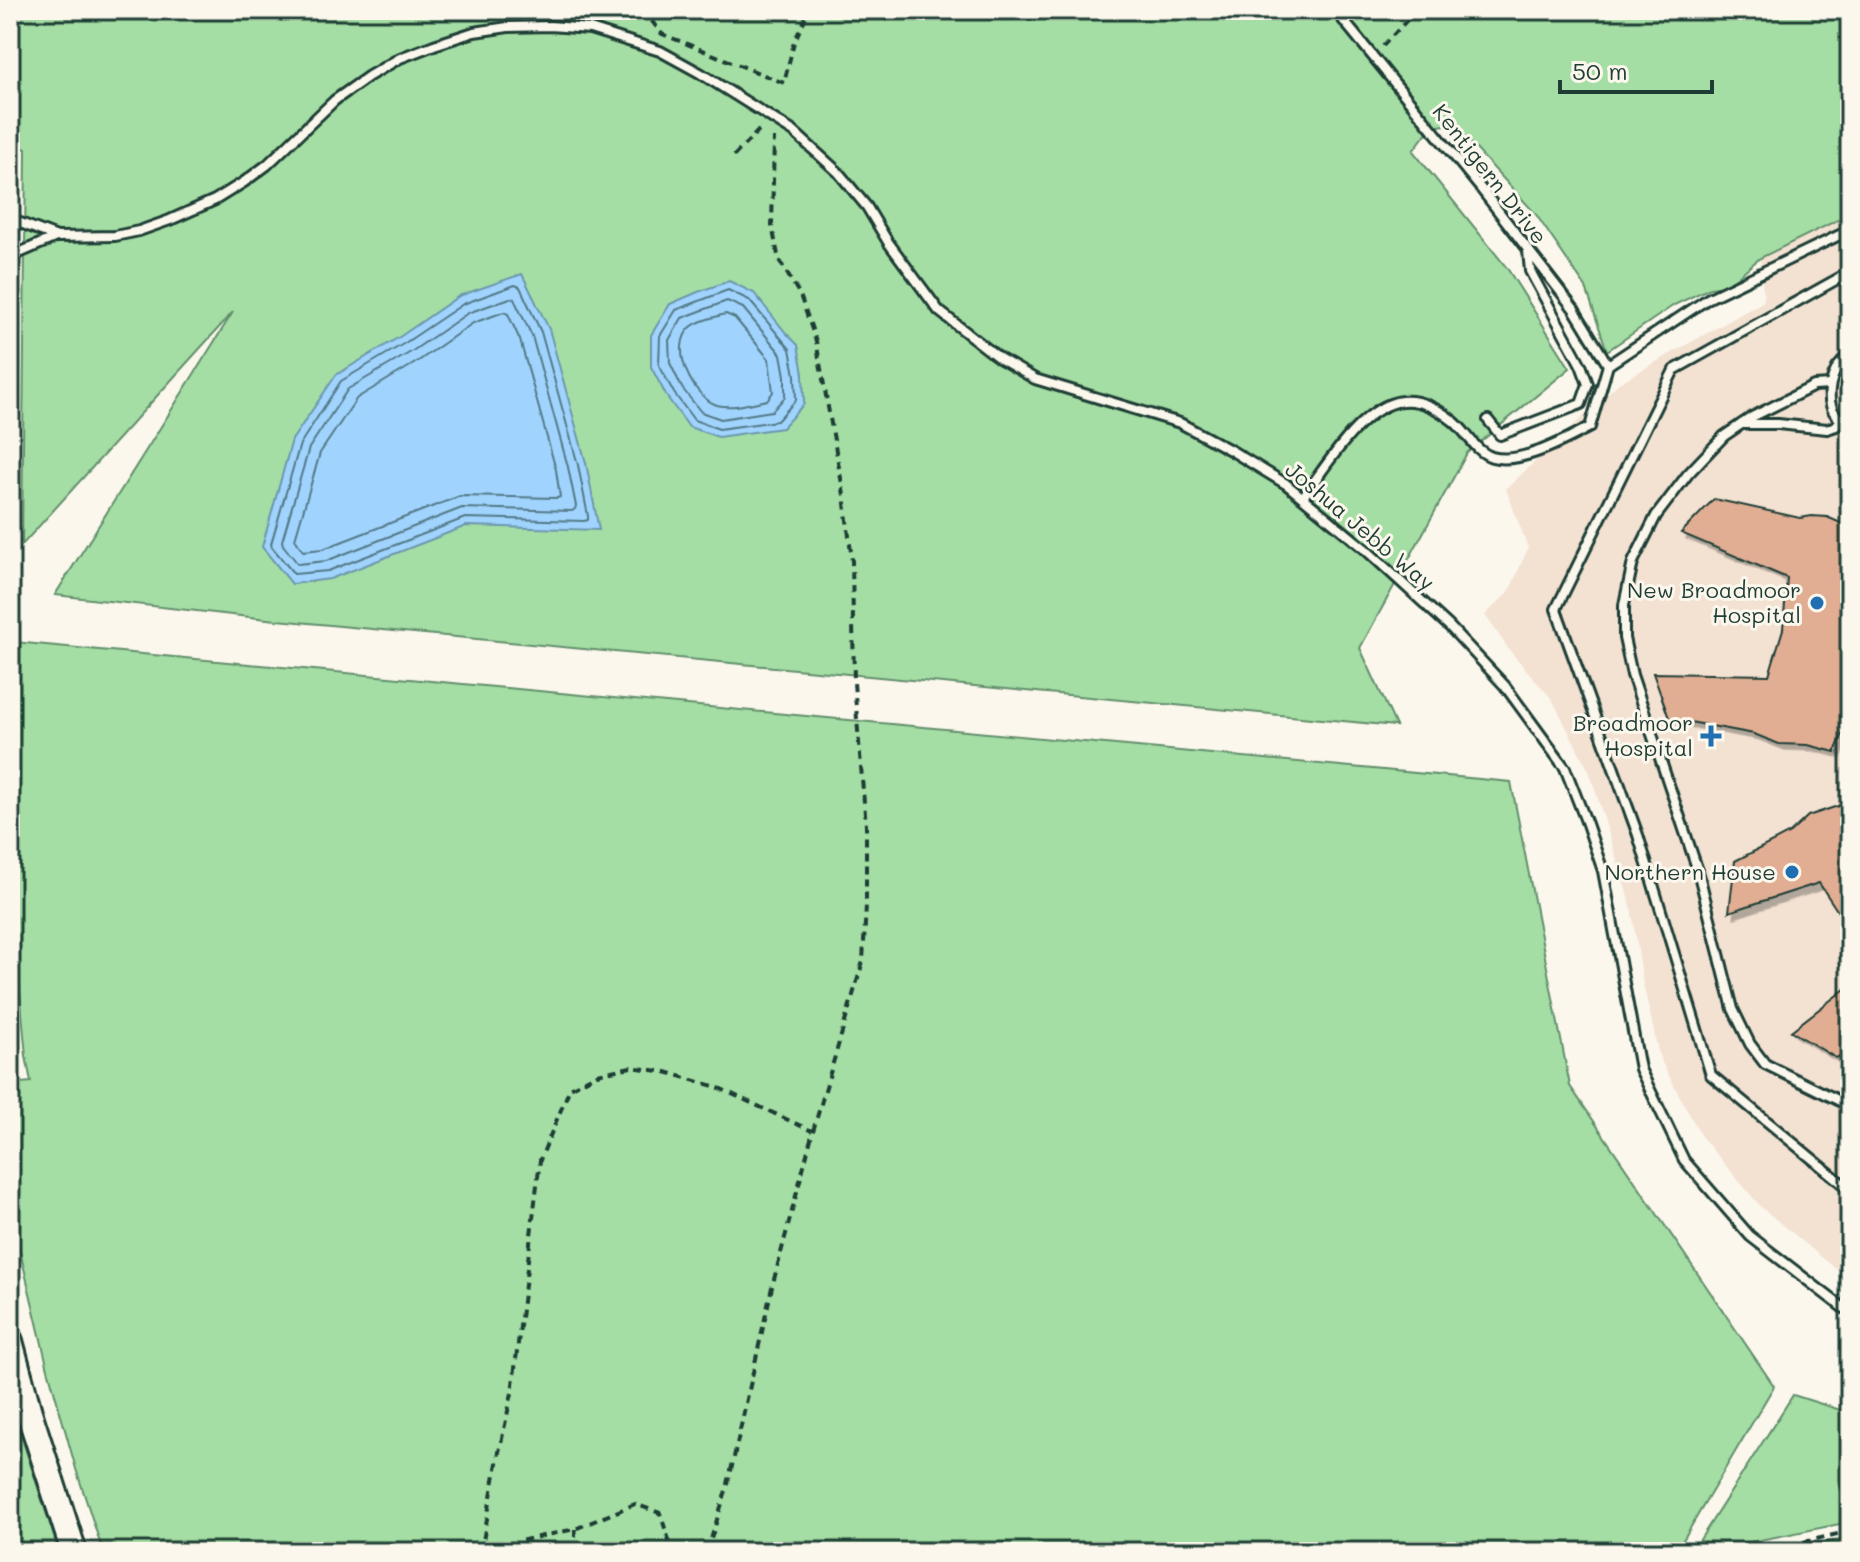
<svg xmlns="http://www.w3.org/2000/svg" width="1860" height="1562" viewBox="0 0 1860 1562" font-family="Mali,sans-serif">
<defs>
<filter id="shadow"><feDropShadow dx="5.5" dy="5.5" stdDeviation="0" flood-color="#0004"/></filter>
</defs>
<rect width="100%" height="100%" fill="#fbf7ec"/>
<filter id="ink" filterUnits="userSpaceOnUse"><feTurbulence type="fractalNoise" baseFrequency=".0125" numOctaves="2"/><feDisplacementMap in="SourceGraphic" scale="16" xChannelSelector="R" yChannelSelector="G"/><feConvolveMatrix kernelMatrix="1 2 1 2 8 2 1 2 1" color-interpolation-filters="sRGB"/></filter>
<g filter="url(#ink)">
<polygon fill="#f3e1d2" points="1850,214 1850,1277 1836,1269 1761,1207 1701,1136 1660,1059 1643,983 1631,906 1590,773 1552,699 1510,651 1485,615 1509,592 1528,548 1506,489 1619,383 1764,301 1760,258"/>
<g fill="#a4dea4" stroke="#628e6c" stroke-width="2">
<polygon points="10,10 1850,10 1850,214 1760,258 1726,286 1710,288 1674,305 1607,351 1586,288 1535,213 1453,124 1431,127 1413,151 1507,268 1570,368 1467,453 1360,648 1396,726 267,619 55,595 233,312 22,545 26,149 10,142"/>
<polygon points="14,642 1511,782 1570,1086 1774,1386 1676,1552 103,1552 76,1469 48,1369 10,1209 10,1016 21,1083 31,1082 26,1056 10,882 10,650"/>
<polygon points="10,1393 24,1445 59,1552 10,1552"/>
<polygon points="1793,1395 1850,1413 1850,1522 1700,1552 1692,1552"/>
<polygon points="1850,1537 1850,1552 1785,1552"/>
</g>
<g fill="#a0d3fe" stroke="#6c97ad" stroke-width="2">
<polygon points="522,274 549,329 586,463 599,530 466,526 330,579 292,584 262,547 292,440 336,375 401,336 459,296"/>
<polygon points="729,281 754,293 786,333 798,345 803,374 804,404 782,428 718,437 689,427 667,397 651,367 651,335 670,304 698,292"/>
</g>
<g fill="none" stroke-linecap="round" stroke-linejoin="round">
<g stroke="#537985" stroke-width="2">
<polygon points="515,285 520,287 541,332 578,465 588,516 588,520 584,521 465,518 328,571 294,574 272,547 271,544 300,444 341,381 405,343 463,304"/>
<polygon points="728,290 749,300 790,349 795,375 796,400 777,421 719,429 694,420 674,393 659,365 660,336 676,310"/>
<polygon points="510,298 514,299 532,336 568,467 576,506 575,509 572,511 462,508 326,561 298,564 283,545 282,541 309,448 348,389 411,352 468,313"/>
<polygon points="727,301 743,308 781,354 785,376 785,397 772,411 721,419 701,412 682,388 670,363 669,340 682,318"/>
<polygon points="504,312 508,314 520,340 556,470 560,497 557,498 460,496 323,549 303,551 295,539 320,453 357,398 417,362 473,323"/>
<path d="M726 314 735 318 769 359 773 392 767 400C752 403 732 409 717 405 693 398 668 347 691 327 699 320 716 317 726 314Z"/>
</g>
</g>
<g fill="#e1ae94" stroke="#1f3d34" stroke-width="2" filter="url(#shadow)">
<polygon points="1714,499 1800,518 1812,516 1827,517 1850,527 1850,732 1844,731 1835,752 1808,745 1779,744 1754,734 1669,718 1653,673 1769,675 1783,629 1787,578 1681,533"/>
<polygon points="1850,802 1850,930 1819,883 1729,912 1735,861 1790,833 1808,816"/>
<polygon points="1850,985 1850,1051 1836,1058 1791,1031"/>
</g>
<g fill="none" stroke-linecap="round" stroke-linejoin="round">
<g stroke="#1f3d34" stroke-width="14">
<g id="lane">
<polyline points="1335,10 1482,190 1574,309 1608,365"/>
<polyline points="10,219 57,237 115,236 139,231 170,220 215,200 244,182 267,165 335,100 369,76 400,58 434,45 474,32 508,27 550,26 590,29 660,51 700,73 794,132 838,172 867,207 888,242 939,311 999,358 1035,379 1180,423 1232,451 1286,484 1364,548 1449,626 1505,686 1565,768 1587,824 1603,871 1640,1069 1684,1160 1750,1236 1842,1307 1850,1311"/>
<polyline points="10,257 56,237"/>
<polyline points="1850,272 1674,370 1556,609 1638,835 1711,1075 1850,1190"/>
<path d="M1850 352C1846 358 1841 363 1837 368 1826 388 1825 417 1850 423"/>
<polyline points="1830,385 1814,386 1752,417 1724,436 1688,474 1656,516 1633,562 1624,605 1624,638 1632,675 1698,871 1733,1009 1750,1044 1765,1064 1850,1106"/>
<polyline points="1488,420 1500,435 1581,404 1588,384 1581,365 1530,271 1528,251"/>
<polyline points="1742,424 1778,424 1827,429 1836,426 1840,421"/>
<path d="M1303 497C1326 467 1361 406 1402 401 1421 399 1438 409 1452 420 1466 430 1475 452 1492 457 1521 465 1565 440 1590 427L1608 365 1709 298 1850 230"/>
</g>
</g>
<g stroke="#1f3d34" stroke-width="30">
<polyline id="primary" points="10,1341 29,1412 74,1552"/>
</g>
<g stroke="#1f3d34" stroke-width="4" stroke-dasharray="8 6" stroke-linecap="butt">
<polyline points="643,10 662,34 784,83 794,42 809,10"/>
<polyline points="1383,46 1409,18 1410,10"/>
<polyline points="734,156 758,131 764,127"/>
<polyline points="575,1529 575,1552"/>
<polyline points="481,1552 499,1452 512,1393 540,1160 570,1088 597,1074 631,1067 666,1072 717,1087 812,1131"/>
<polyline points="516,1552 520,1541 575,1529 635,1504 660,1513 673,1552"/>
<polyline points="707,1552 728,1484 772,1287 813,1131 863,961 866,905 866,826 854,683 852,561 844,495 816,341 800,295 779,260 772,226 774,138"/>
<polyline points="1762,1552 1850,1531"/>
</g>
<use href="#lane" stroke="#fbf7ec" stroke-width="8"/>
<use href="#primary" stroke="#fbf7ec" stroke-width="24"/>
</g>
</g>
<g fill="#1f6fb2" stroke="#fbf7ec" stroke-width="3">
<circle cx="1817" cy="603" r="8"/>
<path d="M1707 724h8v8h8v8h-8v8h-8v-8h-8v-8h8z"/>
<circle cx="1792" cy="872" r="8"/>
</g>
<g text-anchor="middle" stroke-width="6" stroke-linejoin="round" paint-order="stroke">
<g font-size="22" fill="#1f3d34" stroke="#fbf7ec">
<text transform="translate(1490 174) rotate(52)" y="8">Kentigern Drive</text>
<text transform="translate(1360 526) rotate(40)" y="8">Joshua Jebb Way</text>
</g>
<g font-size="22" fill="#1f3d34" stroke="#fbf7ec" text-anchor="end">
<text x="1801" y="598">New Broadmoor<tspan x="1801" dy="25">Hospital</tspan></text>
<text x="1693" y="731">Broadmoor<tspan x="1693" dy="25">Hospital</tspan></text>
<text x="1776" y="880">Northern House</text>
</g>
</g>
<rect width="1860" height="1562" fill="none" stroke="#fbf7ec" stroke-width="40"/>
<rect x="20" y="20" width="1820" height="1522" fill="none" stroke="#1f3d34" stroke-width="3" filter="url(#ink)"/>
<path d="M1560 80v12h152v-12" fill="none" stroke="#1f3d34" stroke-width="4"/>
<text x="1572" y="80" font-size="24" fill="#1f3d34" stroke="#fbf7ec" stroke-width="6" paint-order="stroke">50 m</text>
</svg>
